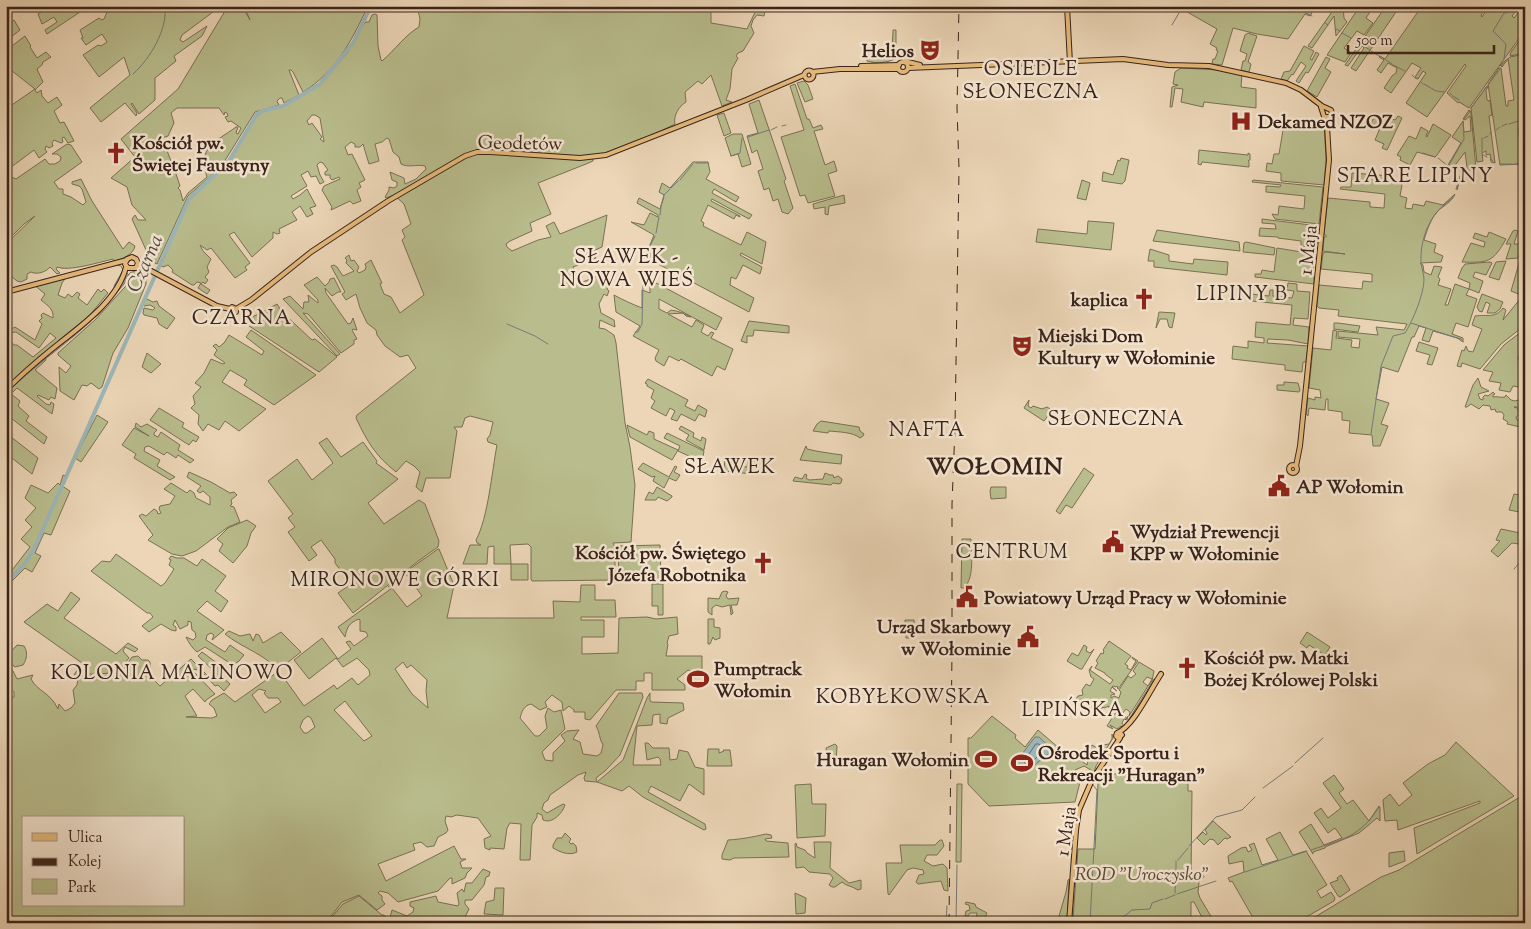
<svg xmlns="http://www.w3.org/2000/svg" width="1531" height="929" viewBox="0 0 1531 929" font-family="'Sorts Mill Goudy',serif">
<rect width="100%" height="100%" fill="#ecd6b7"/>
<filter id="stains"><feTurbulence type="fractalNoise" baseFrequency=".004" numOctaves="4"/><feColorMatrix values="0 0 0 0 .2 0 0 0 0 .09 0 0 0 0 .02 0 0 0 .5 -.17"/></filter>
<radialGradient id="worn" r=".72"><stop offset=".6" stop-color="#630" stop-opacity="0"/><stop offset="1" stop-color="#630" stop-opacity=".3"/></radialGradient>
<g fill="#b9bd8d" stroke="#7a7054" fill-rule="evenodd">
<polygon points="51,6 89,6 47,34 45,30 57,22 54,17 42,24 38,14"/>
<polygon points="107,6 221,6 182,35 180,40 183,42 207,26 202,36 174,56 176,61 155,78 155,100 139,114 132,103 131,104 137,113 136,116 125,103 101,122 90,108 130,75 124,57 99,77 83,55 98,45 101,46 107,42 102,34 86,45 81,38 83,38 80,30 99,18 102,20 104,19 108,10"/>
<path d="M228 6H242L250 20 244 6H368C352 40 336 72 303 92L293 72 291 70H289L299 95 284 103 282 98H280L277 101 279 105 255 112 221 167 188 196 157 264 151 261 132 219 135 215 138 220H146L132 205 127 187 111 178 135 157 121 139 178 89ZM177 108H219L224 115 225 112 227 113 228 116 225 117 228 122 231 121 241 128 238 134 236 133 238 127H236C216 142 197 146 207 177L188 193 183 201 180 190 178 188 180 186 175 171 162 138 168 136 174 123 171 113Z"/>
<path d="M417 6H711V23L747 29 758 6H766L764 16 757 15 753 20 751 26 754 33 743 51 738 53 736 56 738 58 732 69 730 89 726 100 732 102 722 106 711 75 702 84 698 81 685 92 686 102C679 106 673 116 675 124L615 153 593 158V161L586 164 538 183 551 214 530 223 532 231 510 241 506 244 507 247 512 251 538 240 551 237 546 226 554 222 560 234 607 215 602 247 593 251 596 258 573 267 580 283 598 276 600 281 610 277V284L607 289 609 291 607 296 604 294 599 304 601 313 614 320 615 327 600 320 599 328 605 329 614 335 616 343 625 423 630 447 635 485 631 542 613 543 615 547V580L532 581 531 579V547L528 544 510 545 511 564H528V580H511V564H494V546L488 547 487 564H463L470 545H481L477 543 476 540C488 518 492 471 497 445L488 442 487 439 490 435 493 422 470 416 465 418 462 427H454L457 431 450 478H426L422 492 416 487 420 472 414 466 406 461 396 472C375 455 368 443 356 418L357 415 416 368 408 355 400 357 385 346 377 335 376 330 367 323 360 308 356 294 346 300 342 294 345 292 331 266 334 265 337 267 343 276 354 271 346 263 347 260 345 258 349 255 351 261 354 260 359 267 357 271 359 273 365 270 366 267 365 264 371 260 382 283 380 284 384 294 391 297 400 313 424 295 402 240 405 237 402 230 411 224 404 204 394 195 386 198 385 197 389 190V187L394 188 397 186V182L392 180 390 172 404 178 405 184 416 179 426 169 425 166C416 164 409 168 401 164L399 157 393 152 389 139 387 138 382 142 375 144 379 161 369 164 363 144 360 147H355V144L351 142 345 147 348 155 352 154 365 180 359 183 361 187 357 190 361 201 353 204 350 201 331 210 332 207 322 190 324 186 340 179 339 177 332 180 330 178V175H325V172L328 170 323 163 320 162 317 165 320 175 324 182 320 184 316 176 311 177 308 171 301 175 307 186 291 196 293 199 300 195 307 189 316 206 310 208 313 214 307 217 300 206 292 212 297 220 279 229 280 233 277 234 273 232V238L252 257 234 232 229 235 250 263 245 267 247 270 235 278 211 248 207 250 200 245 203 251 211 259 207 267 209 272 205 277 208 280 205 284 203 282 201 284 210 290 207 294 198 288 201 283 197 282 194 285H192L172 272 173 270 168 265 163 267 160 265 189 199 230 161 255 118 262 112 283 106 321 84 348 52 363 25 366 22H369L372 15 375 14 377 15 378 46 381 60 382 61C395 50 405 35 419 27L420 19ZM312 115H315L320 118 324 142 320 139 322 137 312 123 309 125 307 121Z"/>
<polygon points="1184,6 1316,6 1310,16 1305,14 1288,39 1257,34 1233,28 1222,65 1212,64 1213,59 1215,59 1218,51 1216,50 1217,48 1210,44 1217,29 1182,9"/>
<polygon points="1330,6 1343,6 1344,18 1347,22 1336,36 1334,16 1312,48 1308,46 1334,9"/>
<polygon points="1360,6 1370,12 1366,18 1373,23 1364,35 1357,31 1344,48 1351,53 1345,62 1327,55"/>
<polygon points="1386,6 1400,6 1356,71 1351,68 1364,48 1362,46 1348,66 1345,65"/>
<polygon points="1422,6 1487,6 1481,15 1482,17 1489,6 1520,6 1512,16 1514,18 1523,6 1525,6 1525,14 1520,21 1525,24 1525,30 1469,108 1459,102 1458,103 1447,93 1466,66 1465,64 1427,117 1406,103 1426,73 1423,71 1418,79 1415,77 1421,68 1412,63 1391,93 1384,88 1392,76 1396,73 1397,68 1388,63 1381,73 1377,70 1384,60 1379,57 1380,56 1385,59"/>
<polygon points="14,20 20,30 6,41 6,25"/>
<path d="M893 30H896V46L898 57C890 63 876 64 867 61V44L868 43V51L870 53H892Z"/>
<polygon points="1248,33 1257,36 1248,62 1251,64 1249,72 1241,70 1243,61 1245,61 1247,54 1240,51 1245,35"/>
<polygon points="1525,33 1525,53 1510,56 1511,52"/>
<polygon points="25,36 31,46 30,47 37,58 46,52 51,57 43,62 42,65 37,69 43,82 35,90 37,93 41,90 42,96 48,103 57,97 62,105 54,111 60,123 64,122 74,141 68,143 64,137 62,138 63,142 61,143 54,140 52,143 53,146 49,148 46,146 45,149 47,152 39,158 34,150 10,168 6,165 6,109 35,89 7,67 7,68 12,74 6,77 6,47 8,49"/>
<polygon points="1304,46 1314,51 1310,59 1312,60 1316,52 1319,54 1310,70 1308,73 1306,72 1299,83 1296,81 1306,66 1301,62 1293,75 1292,74 1287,81 1281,79 1284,72 1290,71"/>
<polygon points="1525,54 1525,128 1518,129 1523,164 1500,165 1488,84 1499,68 1501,68 1506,106 1508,106 1508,101 1514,100 1508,59 1502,67 1500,65 1510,57"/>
<polygon points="1326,57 1330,59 1325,68 1331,72 1317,97 1307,91"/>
<polygon points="1181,68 1219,70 1242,74 1241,87 1256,89 1256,108 1204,102 1203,107 1181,102 1183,89 1175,88 1172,107 1170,107 1172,87 1178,85 1173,84 1175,72"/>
<polygon points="804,81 808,85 813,99 805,102 797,83"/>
<polygon points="795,84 807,119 809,119 813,128 821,125 823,129 814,131 825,165 834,161 837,171 828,174 835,196 808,203 805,195 800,196 781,137 804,130 790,86"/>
<polygon points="1487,86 1488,87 1486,90 1487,100 1490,101 1492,115 1489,116 1495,163 1491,162 1490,154 1486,155 1486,151 1482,153 1483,161 1477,162 1471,108"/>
<polygon points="759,100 786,179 784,181 793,208 788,214 782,212 778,199 773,201 769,188 764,190 758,171 763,169 757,150 752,153 747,136 758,133 749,104"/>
<path d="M1469 110 1471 112 1476 169C1460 170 1461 176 1457 190L1460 176 1467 167 1465 152 1453 168 1448 165 1461 143 1452 137 1463 121 1464 132 1471 131 1470 116 1465 120 1463 119Z"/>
<polygon points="724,113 731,133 724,136 717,115"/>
<polygon points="1376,113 1395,120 1398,116 1402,118 1387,150 1382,148 1384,144 1375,140 1380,128 1371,123"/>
<polygon points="1285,118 1324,122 1326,159 1324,185 1281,181 1281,173 1266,171 1267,163 1272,164 1274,154 1279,154"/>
<polygon points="1433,124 1451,135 1437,155 1435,157 1417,152 1410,165 1400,160 1401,157 1397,155 1409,136 1416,139 1421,127 1428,131 1426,136 1427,137"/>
<polygon points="733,134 742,134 751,164 742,167 738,154 731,156 725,138"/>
<path d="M67 144 71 145 82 162 54 182 59 189H63V194L71 197 83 205 86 202 82 189 79 186 72 184V182L81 179 92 201 123 249 129 242 135 246C134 254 121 260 114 261L113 259C100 262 68 272 57 267L56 269 60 273 57 274 50 267C46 272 37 275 31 272L27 274V279L21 282 17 281 6 272V244L35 216 24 224 6 242V178L9 176 16 179 45 159 49 164H55L60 161 61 157 57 154H52Z"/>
<polygon points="1199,150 1248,155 1248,153 1250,154 1250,160 1248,161 1249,162 1249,167 1202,162 1201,165 1198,164"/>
<polygon points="1121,158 1129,160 1125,181 1122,184 1102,181 1103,172 1113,175 1118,160 1120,161"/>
<polygon points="693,162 708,162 710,172 706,179 739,197 736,202 714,189 712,193 752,215 749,219 712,199 711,201 740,216 740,217 736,215 734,219 708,205 701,221 704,223 703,226 741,245 747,232 766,242 762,264 741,253 740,255 762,267 760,274 743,265 736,279 731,277 730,285 754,298 749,312 645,257 654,235 631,222 644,225 650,213 658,217 658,215 637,203 639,198 660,209 664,195 659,192 662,183 670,188"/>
<path d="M1352 173 1391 176 1402 185 1400 196 1407 198 1405 208 1412 209 1413 204 1424 206 1426 201 1443 205 1455 194C1452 202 1444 205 1438 211 1431 218 1427 230 1424 240L1436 244 1434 252 1443 256 1441 262 1420 263 1423 265 1424 272 1431 275 1434 266 1442 267 1438 277 1440 279 1438 285 1451 289 1445 305H1448L1455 284 1469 289 1470 283 1458 278 1462 268 1465 264 1490 262 1492 263 1486 275 1475 272 1473 277 1483 281 1479 293 1469 289 1466 295 1477 299 1468 327 1456 323 1452 334 1463 338V342L1461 339 1433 331 1429 342 1422 340 1426 328 1419 326 1414 337H1412L1398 372 1382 367 1376 399 1389 403 1381 424 1388 426 1380 446H1373L1372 435 1349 433 1350 421 1342 420V412L1328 410V399H1326L1325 410 1309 408 1308 416 1306 414 1308 398 1315 400V397L1321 398 1320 390 1309 388 1313 348 1331 350 1333 330 1337 331 1336 338 1352 340 1351 347 1359 348 1360 339 1338 337V331L1378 335 1376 327 1404 330 1407 324 1338 316 1339 310 1319 308 1317 306 1319 285 1362 289 1363 281 1372 282V274L1321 269 1323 253 1326 252 1345 254 1323 251 1324 237H1326V235L1324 234 1328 198 1370 202V207L1384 208 1385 194 1340 189 1341 187H1351Z"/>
<polygon points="1082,180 1090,183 1086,200 1077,198"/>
<polygon points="1253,180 1323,187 1319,224 1275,219 1272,214 1278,215 1279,206 1304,209 1305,196 1266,192 1266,186 1280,187 1281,185 1252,182"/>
<polygon points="844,195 845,203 829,206 828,215 825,214 825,207 814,209 813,204"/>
<polygon points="1262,219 1319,226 1317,248 1301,246 1301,241 1278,238 1278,237 1259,236 1260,228 1276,229 1275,224 1262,223"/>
<polygon points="1088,221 1114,223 1111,250 1036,242 1038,229 1087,234"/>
<polygon points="1157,230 1239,242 1240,251 1153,241"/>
<polygon points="1515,230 1518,231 1514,244 1522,244 1525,238 1525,244 1522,245 1518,258 1506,259 1511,244 1506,244 1513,231"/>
<path d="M1489 232 1506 239C1493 262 1489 263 1462 262L1471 243 1484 247 1485 242 1473 238 1475 233 1487 237Z"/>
<polygon points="1246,242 1275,248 1274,255 1243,252 1244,243"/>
<polygon points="1277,248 1314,254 1315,258 1312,276 1314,277 1314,284 1255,277 1255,274 1261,274 1262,270 1274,272"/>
<polygon points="1150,249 1169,255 1169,261 1193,264 1194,259 1228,262 1227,275 1154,267 1154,261 1148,261"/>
<polygon points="1520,260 1525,260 1525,291 1521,295 1511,291"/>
<polygon points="1506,261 1499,280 1489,277 1496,262"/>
<polygon points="139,269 148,273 146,277 146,284 128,328 113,353 102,387 99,389 91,383 87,386 82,385 74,400 60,391 59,367 66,373 71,366 58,355 58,353 96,319 133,278 140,276 141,274 137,272 130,277 125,283 129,276 130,273"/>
<path d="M127 273 129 275 124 284 99 314 45 358 46 360 35 370 57 388 55 399 51 397 49 400 38 395 37 396 46 404 50 405 51 402 54 404 52 414 17 388 11 394 20 401 18 406 29 416 26 421 47 437 44 444 6 414V392C31 367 60 348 86 324 102 308 115 291 127 273Z"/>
<path d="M67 276 62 283 58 295 65 298 68 294 72 297 77 292 80 294 78 298 87 305 98 289 101 292 104 289 108 293 89 316 59 340 60 341 6 389V341L9 339 14 345H17L33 357 56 338 50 333 39 348 16 332 9 333 7 331 15 327 35 340 42 324 39 321 42 318 41 315 43 313 53 318C54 309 47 305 41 300L45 294 33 284Z"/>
<polygon points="317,277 325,286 329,282 330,279 334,278 341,292 338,292 332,296 325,288 326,293 348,324 351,323 353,318 357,330 353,329 352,330 357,339 354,340 354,344 341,353 308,314 303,313 340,354 337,356 283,299 290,296 303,309 304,302 309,302 308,295 318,303 318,300 304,285"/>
<path d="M645 277 722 318 716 330 659 299V309L667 313 671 310C679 311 685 314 691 317L686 316 683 313 668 314 692 327 696 320 704 325 701 332 708 336 711 332 714 333 711 338 733 349 725 370 717 366 712 376 681 359 679 361 669 356 664 366 656 361 655 358 659 350 633 336 640 326 616 312 614 295C623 300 632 304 642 308V290L650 293V285L645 282Z"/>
<polygon points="1288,283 1297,284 1297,291 1310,292 1308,319 1294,318 1293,325 1309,327 1308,344 1288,340 1268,339 1267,343 1308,346 1306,362 1303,362 1302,372 1285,370 1285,365 1232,359 1233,346 1248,348 1248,341 1264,343 1264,338 1255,337 1256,322 1290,325 1292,305 1251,301 1251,294 1269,296 1270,290 1273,290 1273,296 1292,298 1294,291 1287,290"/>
<path d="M1525 293V325L1501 344 1480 369 1462 363 1461 367 1457 366 1462 350 1464 351 1466 346 1468 351 1473 352 1482 329 1472 325 1475 316C1487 314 1495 319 1503 308L1506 310 1503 320Z"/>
<polygon points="1482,294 1503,302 1500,309 1495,313 1487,313 1490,304 1486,302 1482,312 1479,311 1477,307"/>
<polygon points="145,298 153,302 157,301 159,306 175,318 167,329 159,324 157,318 144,315 143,313 144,308 153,310 155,308 150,305 144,306 142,304"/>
<polygon points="277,304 282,312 312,340 315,339 337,357 319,372 243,322"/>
<polygon points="1159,312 1175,313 1172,328 1169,327 1167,319 1160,319 1156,328"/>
<polygon points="749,321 789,326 789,333 754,330 753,336 747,336 747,343 741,341"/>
<polygon points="1334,323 1338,323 1360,326 1358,332 1334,329"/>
<polygon points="1525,329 1525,354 1520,354 1518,357 1519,361 1522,363 1520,357 1522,355 1525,356 1523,363 1525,364 1522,365 1525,365 1525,388 1513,386 1510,392 1499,390 1501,383 1489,381 1493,372 1483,370 1504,345"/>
<polygon points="251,330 316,375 274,405 244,385 247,380 230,370 222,382 266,409 239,431 225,421 219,430 208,424 203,431 198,424 199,415 191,408 195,404 193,396 201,387 195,383 204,373 211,359 223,364 225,363 214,355 217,350 213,346 216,344 219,347 224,343 229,335 262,355 264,351 246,337"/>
<polygon points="1419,342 1438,348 1432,365 1427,364 1430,355 1416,351"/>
<polygon points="147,353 161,364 151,373 142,367"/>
<path d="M1478 378 1481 387 1489 391 1478 394 1480 399 1483 400V397L1485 395 1488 396 1493 392 1495 394 1493 395V397C1497 396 1501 398 1505 397L1506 395 1511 400 1515 401 1525 398V401H1522L1521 411 1518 407H1514L1517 408 1520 414 1516 417 1517 420 1525 421V428L1507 424 1508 422 1503 419 1504 415 1502 412H1496L1495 409 1491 410 1490 406 1483 405 1479 409 1471 404 1467 407H1465L1473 385Z"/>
<polygon points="648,379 688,400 685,406 695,411 698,405 707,410 705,417 699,414 695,421 681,414 677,421 671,419 675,411 670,408 666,416 651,408 655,401 651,398 654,390 647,386 647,384 645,383"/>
<polygon points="1284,382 1298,383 1300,390 1299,392 1277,390 1277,385 1284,385"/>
<polygon points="1029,400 1028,406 1031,408 1033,406 1042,409 1047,407 1052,410 1044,421 1024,408"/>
<polygon points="159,408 184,423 182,427 199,437 196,442 193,440 189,445 150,420"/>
<polygon points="97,415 108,422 81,462 75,458"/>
<path d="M821 421 859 427 860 431 864 434 863 436 860 438C853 432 839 432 829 431L828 433 813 431 817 424Z"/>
<polygon points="136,423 141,427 147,424 157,430 154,433 154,435 158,437 161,432 180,445 178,450 194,460 190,463 178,455 176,458 167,452 164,455 149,446 145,447 144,451 160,460 157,466 175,477 170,480 134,458 136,454 122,445 134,428 149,436 135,427"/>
<polygon points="627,425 647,435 649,431 654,433 654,439 678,450 672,460 630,437"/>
<polygon points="681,426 694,433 693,437 701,441 702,437 706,439 704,450 686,440 689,435 679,429"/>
<polygon points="6,433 38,458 32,474 12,458 6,463"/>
<polygon points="667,433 704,451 702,462 678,451 680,446 664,438"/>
<path d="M327 438 341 457 363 442 377 461 376 463 398 479 368 503 384 524 419 500 425 504 439 541 438 547C408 567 382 591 353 613L338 593 351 584 335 563V559L321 540 311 547 317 555 309 561 288 532 295 527 288 518 293 514 268 481 297 459 312 480 333 463 319 443Z"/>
<path d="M806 446 807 449C819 452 829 453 842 455L841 464 800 460Z"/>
<polygon points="725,458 736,459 736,466 747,467 748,461 754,461 752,474 724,471"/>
<polygon points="643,463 669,477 675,466 677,467 674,472 680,475 676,481 669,478 664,488 653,481 655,476 652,477 638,469"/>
<polygon points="1084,468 1094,475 1072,508 1066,505 1060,514 1056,511"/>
<polygon points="189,472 211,482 230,493 234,492 237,495 231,500 232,504 230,506 234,507 240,522 228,527 196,551 182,556 172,554 148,540 153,535 139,516 142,514 146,516 154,509 157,511 158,514 161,513 159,509 160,506 170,504 175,496 164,489 171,483 187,493 190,490 194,493 196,498 210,505 210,497 203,491 200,493 197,491 201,486 187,477"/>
<polygon points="825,473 830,475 833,475 834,478 838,476 842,479 841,483 839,484 833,483 831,485 793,481 795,477 802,479 805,474 807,475 806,478 809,480 823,479"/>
<polygon points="63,475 66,476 41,531 62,486 70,491 51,535 44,533 35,553 41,556 32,572 25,568 6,587 6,572 9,574 30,547 21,539 32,527 25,520 36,508 25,498 31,485 48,493 58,483 60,485"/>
<polygon points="657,487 672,496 672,497 667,501 658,497 656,500 645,500 649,492 653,494"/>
<polygon points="991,487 1006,487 1006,498 991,499 990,491"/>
<polygon points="1514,494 1525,496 1525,513 1509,510"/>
<polygon points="247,520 256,526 251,533 247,546 233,563 219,551 223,544 217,539 228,528"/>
<polygon points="1501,529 1525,534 1525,545 1512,543 1498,557 1491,551 1500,541 1496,540"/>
<path d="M962 539H971C971 554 975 577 964 588H961Z"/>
<polygon points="660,545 661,579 618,580 618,577 623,578 623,575 619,575 618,547 620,546"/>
<path d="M438 549H439L454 585 447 618H554L553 601 580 602 581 585H595V600H615L616 617H581V620H604V637H582V654L618 653 619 618 647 617 656 619 677 617 678 634 669 636 667 643 668 644 666 656H702V673L693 672 688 670 677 679 685 685V690H652V673H644V681H636V690H616L590 720 585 719V712H574V710L569 706 563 711 562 702 552 695 545 702 547 707 540 710 531 704C523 706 522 712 520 718L535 736H539L547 728 545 716 548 708 554 712 561 710 565 729 542 752 545 760 553 761V753L565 741 561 735 567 731 579 730 573 739 580 742 583 754 597 756 601 753 603 745C599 739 600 732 596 726L619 693H642L643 697 620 755 605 771 596 778 597 782 623 760 647 698 650 693V701L652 702 683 703 684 710 668 718 667 724 660 723V714L653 715 652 725 637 726 633 765H661L660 759 658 757 647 760 645 743H648L653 748H669L670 760 677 759 679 750 688 752 695 767 704 769V795L689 784 680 801 651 786 648 792 705 824 706 829 704 830 643 797 629 786 622 791 597 782 585 781 584 778 586 772 578 775 550 795 548 800 544 803 542 809 547 813 563 804 565 805C562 814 552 824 543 820L542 815 537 813V817L532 825 530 860H520L521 824 510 823 507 828 504 849 490 848V850L485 848 484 839 491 836 478 818 457 815 451 817 446 816 445 821 448 830 446 833 438 837 434 846 427 847 421 842 413 844 415 850 378 864 386 881 454 846 461 859H466L460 862 462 868H472L467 873 465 878 452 884V878H450L438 891 398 902 388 893 380 891 378 893 382 896V900L385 904 377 910 359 895 342 902 326 923H6V699L14 697V692L9 687 6 688V663L13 671 17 679 33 675 31 679C37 691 51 693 58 709L59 704 65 711 71 708 75 703 73 690 77 685 78 679 82 676 114 675 123 670 132 657 138 656 142 660H148L150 662V676L160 686 191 659 212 680 217 674 198 656 202 652 225 669 220 675 230 684 224 691 218 685 215 686 201 671 194 669 193 671 215 694 206 700 205 702 193 689 185 696 197 716 186 717 212 718 217 716 214 708 209 704 212 700 224 693 235 702 279 671 304 706 334 685 337 689 352 678 358 685 370 675 369 670 357 658 343 667 336 658 309 679 294 660 322 638 338 659 351 649 346 642 350 641 354 646 368 636 366 632 360 631V620L359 619C349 623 347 627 345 637L338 627 392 588 407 607 422 596 407 575 388 587 404 573ZM403 662 407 668 411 665 427 680 426 691 428 708 412 694 395 669ZM259 689 266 691 264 693 268 698H278L281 702 265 713 252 695ZM345 701 372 736 364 741 334 710ZM308 716 311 718 315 727 307 733H304L300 727 303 720ZM24 818H184V905H24Z"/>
<path d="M116 554 161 586 165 583 174 569 169 565 171 560 169 559 171 556 177 558H184L197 566 202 559 226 576 215 591 228 601 221 612 207 601 197 611 224 630 212 640 214 635 211 633 207 635 206 640 225 652 230 645 244 655 239 661 233 665 205 647 197 652C192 648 189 643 186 637L193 640 196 637 195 632 192 630 191 622 188 621V625L180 629 175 620 173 625 176 627V631L171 630 161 624 149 632 142 626 153 617 150 613H147L91 571 102 561 110 562Z"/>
<polygon points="652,584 663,584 663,615 658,615 658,606 652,606"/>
<polygon points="725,591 728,592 726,596 728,599 739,598 737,605 731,605 733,613 731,615 730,605 722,607 716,605 712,608 712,615 708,612 708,598 719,599 722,592"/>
<polygon points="71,592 80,599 64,618 116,654 128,643 138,649 135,652 125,647 123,651 129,658 120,669 114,673 74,675 82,663 24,622 47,604 58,611"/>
<polygon points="708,619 714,619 714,627 720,628 720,638 715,640 713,637 710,644 708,644"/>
<polygon points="905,620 914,620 915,638 906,638"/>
<path d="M229 631 240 636 250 634 253 641 256 634 259 635 263 643 281 632 301 652 278 670C263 653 242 648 225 634Z"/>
<polygon points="1307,632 1330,647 1325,655 1309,645 1307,648 1300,643"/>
<polygon points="1109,641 1131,656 1125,664 1128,666 1127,668 1131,670 1136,661 1132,658 1132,657 1138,661 1118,689 1117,686 1116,687 1113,686 1112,687 1117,691 1112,687 1110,691 1115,694 1111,695 1111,698 1114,696 1119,698 1121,692 1119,690 1128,676 1131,678 1136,674 1133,671 1139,662 1154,671 1152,681 1148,686 1152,679 1147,677 1143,682 1148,686 1129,716 1130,712 1126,709 1122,714 1126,717 1126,719 1128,716 1127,720 1124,719 1122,723 1124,727 1154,679 1156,679 1123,729 1121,726 1117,729 1110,725 1113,729 1107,726 1116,712 1109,708 1109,706 1104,708 1103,707 1096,716 1074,702 1078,696 1083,695 1082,690 1086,684 1090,686 1094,679 1091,677 1089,670 1092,666 1090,670 1110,684 1113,680 1105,674 1105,673 1095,668 1098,663 1096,661 1101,653 1103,654 1104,651 1103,650"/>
<path d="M17 645 24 646C28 652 27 659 23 665L15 667 6 660 7 656Z"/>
<polygon points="1084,645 1087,647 1086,651 1090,653 1094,649 1082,669 1080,669 1067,661 1072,653 1078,656"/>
<polygon points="992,716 1016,735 1015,738 1025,747 1038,730 1067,755 1074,751 1082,756 1079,759 1087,765 1088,760 1091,760 1084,754 1087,752 1092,745 1101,750 1103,745 1109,744 1112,739 1112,734 1113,738 1096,766 1094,772 1084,766 1075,770 1081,778 1075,802 989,806 968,784 968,738 971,738"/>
<polygon points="1456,742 1514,796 1417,854 1414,828 1480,803 1480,801 1398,830 1397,820 1385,821 1383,800 1390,794 1399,806 1412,795 1403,783 1428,764 1445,755"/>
<polygon points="835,744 837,746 836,763 828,763 826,748"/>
<polygon points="708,749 719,749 719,753 724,751 723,750 730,750 732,766 707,766"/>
<polygon points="1103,774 1188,774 1188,791 1192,791 1191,877 1198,874 1203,874 1204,877 1199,882 1198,892 1200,898 1215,923 1205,923 1194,902 1191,902 1191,923 1075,923 1073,919 1078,849 1095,849 1098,784"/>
<polygon points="1334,775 1344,789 1339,793 1347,804 1353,800 1369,821 1379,806 1380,807 1380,821 1377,818 1359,833 1325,847 1325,848 1313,852 1313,854 1299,832 1311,824 1324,845 1342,838 1335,828 1328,833 1314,813 1321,808 1328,818 1341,808 1323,783"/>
<polygon points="811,784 812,804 826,804 825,836 797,838 795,785"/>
<polygon points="957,784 962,784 961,862 956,862"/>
<polygon points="1525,794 1525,923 1305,923 1381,877 1399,870 1437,847"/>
<polygon points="1213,821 1231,837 1227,839 1225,838 1218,845 1214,840 1210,839 1204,845 1197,838 1203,832 1206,835 1207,833 1205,830"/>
<polygon points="1280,832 1293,855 1306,851 1327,885 1317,891 1321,898 1331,892 1335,898 1334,901 1296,923 1256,923 1232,881 1230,882 1228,878 1244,872 1243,861 1229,864 1228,856 1241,848 1246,847 1248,852 1252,850 1249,845 1254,843 1262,865 1278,860 1266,839"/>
<path d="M565 833 571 839 569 842 571 844 573 843 576 846 577 852C569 856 560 852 553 848V845L557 838H562Z"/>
<path d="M766 834 771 835 772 838 765 839 766 841 788 843 789 857 734 858 730 860 722 859V855L728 840C743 839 752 837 766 834Z"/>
<polygon points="940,840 942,840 944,846 937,855 927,855 924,861 933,866 943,864 947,868 948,891 944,890 941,881 918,884 916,882 919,875 924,874 923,870 913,868 907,870 889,895 888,894 886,863 902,863 900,845 935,845"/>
<path d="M814 842H831L830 868 849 883 861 880V889L858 890C852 886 846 886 842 882L835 887H832L829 885 833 878 830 874 809 872 804 867 796 868 795 844 796 843 797 847 805 850 807 853 815 858Z"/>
<polygon points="1404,851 1405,861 1389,867 1389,853"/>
<polygon points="483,869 490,872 489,876 486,877 484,885 472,900 465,900 465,904 469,909 462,923 327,923 343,904 359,896 382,915 384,915 389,921 392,910 407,916 413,912 414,908 410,906 410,902 436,896 438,902 458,906 459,904 457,893 462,889 464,892 466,883 472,883"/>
<polygon points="1341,875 1350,890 1340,897 1338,896 1330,883 1338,880 1337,878"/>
<polygon points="1069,879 1067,923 1057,923 1066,892 1068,880"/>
<polygon points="495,888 504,888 503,915 484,914 486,902 494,900"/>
<polygon points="795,893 806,898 805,913 796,914"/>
<polygon points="966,902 975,904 976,907 987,913 983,921 985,923 976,923 977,913 970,913 968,916 965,916 966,911 970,910 969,905 965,904"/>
</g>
<g fill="#9cb7b8" stroke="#757c79">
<polygon points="1035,737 1039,737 1060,757 1061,760 1058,761 1048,754 1032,767 1022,754"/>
<polygon points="1019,757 1029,767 1029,769 1024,773 1015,772 1011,768"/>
</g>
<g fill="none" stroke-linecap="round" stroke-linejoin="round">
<polygon stroke="#6b6d69" stroke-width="1" points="1036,744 1039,744 1043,751 1033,761 1028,761 1028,756"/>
<g stroke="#757c79" stroke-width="1">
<polyline points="1293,6 1301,11"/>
<polyline points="1302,11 1312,16"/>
<polyline points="1325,23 1328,25"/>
<polyline points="1172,25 1183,6"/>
<polyline points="1336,29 1340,31"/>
<polyline points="1342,33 1351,38"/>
<polyline points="1360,44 1370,50"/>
<polyline points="1371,51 1379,56"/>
<polyline points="1380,56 1380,57"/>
<polyline points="1382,57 1384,59"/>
<polyline points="1504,59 1506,44 1493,31 1504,13 1507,13 1511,6"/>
<polyline points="1386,60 1392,64"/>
<polyline points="1393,65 1405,71"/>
<polyline points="1501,66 1504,62"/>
<path d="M133 74C150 59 168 29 165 6"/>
<polyline points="1412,75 1414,77"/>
<polyline points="1415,78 1417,79"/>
<polyline points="1491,81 1500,69"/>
<polyline points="1421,82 1423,84"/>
<polyline points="1424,84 1436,91"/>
<polyline points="1489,84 1490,83"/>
<polyline points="1484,90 1487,86"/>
<polyline points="1437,91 1444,92"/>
<polyline points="1450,93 1452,95"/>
<polyline points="1453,96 1459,100"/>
<polyline points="1471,108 1483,92"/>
<polyline points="1469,113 1470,111"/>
<polyline points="1464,119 1468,114"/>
<polyline points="1509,124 1525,119"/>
<polyline points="782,126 786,125"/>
<polyline points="1502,126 1507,124"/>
<polyline points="771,130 777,127"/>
<polyline points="1496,130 1500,127"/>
<polyline points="1490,134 1491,132"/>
<polyline points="748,137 769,130"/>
<polyline points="1484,138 1488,136"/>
<polyline points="1482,152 1482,138"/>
<polyline points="1423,153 1435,157"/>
<polyline points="1483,155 1487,157"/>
<polyline points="731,156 740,153 742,138"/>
<polyline points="1438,158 1448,166"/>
<polyline points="1491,159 1493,161"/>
<polyline points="1494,162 1495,162"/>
<polyline points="696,163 708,163"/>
<polyline points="1500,164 1512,164"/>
<polyline points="1515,164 1522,163"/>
<polyline points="1449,165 1464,139 1463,121"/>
<polyline points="680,180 693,164"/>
<polyline points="671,188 678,181"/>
<polyline points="1456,189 1462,172 1475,164"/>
<polyline points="664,195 670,189"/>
<polyline points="661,206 664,197"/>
<polyline points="660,215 661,207"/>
<polyline points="656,233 659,217"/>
<polyline points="648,250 655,236"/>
<polyline points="646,257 648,252"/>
<path d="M1421 262C1420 245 1426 225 1437 212 1442 205 1450 202 1454 195"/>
<polyline points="644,280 644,277"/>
<polyline points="114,286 123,270 121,266 114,265"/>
<polyline points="118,289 128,275"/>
<polyline points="1411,323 1457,338 1463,342"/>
<polyline points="507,324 535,336 548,344"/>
<polyline points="635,332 638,332 642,324 643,285"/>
<path d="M6 394C39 359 87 333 114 295"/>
<path d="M1371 434 1381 366 1393 336 1405 333C1413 321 1424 293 1424 280 1424 275 1422 269 1421 264"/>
<polyline points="1514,569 1525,557"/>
<polyline points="1295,763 1323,738"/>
<polyline points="1263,788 1293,766"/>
<polyline points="1189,846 1216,817 1242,810 1255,797"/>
<path d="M1311 850C1343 839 1359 838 1379 807"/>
<polyline points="1178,860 1188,848"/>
<polyline points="1176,868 1176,861"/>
<polyline points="1245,872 1307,851"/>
<polyline points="1074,888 1077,851"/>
<polyline points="1175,893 1176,869"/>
<polyline points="1177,894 1216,881"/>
<polyline points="1165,899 1175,895"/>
<polyline points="1072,920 1074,892"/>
<polyline points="946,923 947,906"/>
<polyline points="956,923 957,865"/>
<polyline points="1090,923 1097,790 1093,785"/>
<polyline points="1116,923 1132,910 1150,909 1152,903 1163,899"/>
</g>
<polyline stroke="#9cb7b8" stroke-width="4" points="6,584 27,561 35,547 189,199 229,161 257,114 262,111 283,106 320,84 353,43 371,6"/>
<g stroke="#3a231a" stroke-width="6">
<g id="major">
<polyline points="1067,6 1070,63"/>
<polyline points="901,55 908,62 920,65"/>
<circle cx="903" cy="67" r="5"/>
<polyline points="861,66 899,65"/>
<polyline points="908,68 1123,59 1168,65 1209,66 1286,83 1301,90 1322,106 1331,110 1332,113 1331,117 1325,117"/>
<circle cx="809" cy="75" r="4.5"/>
<polyline points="812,72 840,69 898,69"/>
<polyline points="138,264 217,306 230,309 232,307 236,309 251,300 311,252 388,201 465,156 477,152 490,152 580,158 606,155 746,100 804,75"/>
<polyline points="136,268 138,263 136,259 132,257 127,259 125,264 128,268 141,268"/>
<polyline points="6,292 127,260"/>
<polyline points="230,309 230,312 233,313 236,312 236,309"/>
<path d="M6 390C21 375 36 362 52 349 78 328 118 301 126 267"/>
<circle cx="1293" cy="469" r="4"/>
<polyline points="1296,466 1300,446 1329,160 1327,126 1321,107"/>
<path d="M1119 732 1122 735 1118 738 1116 736 1117 733C1134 726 1150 690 1161 674"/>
<polyline points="1069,923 1076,830 1079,810 1092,780 1120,738"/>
</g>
</g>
<use href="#major" stroke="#e6bb7c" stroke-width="4"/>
<polyline stroke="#3a231a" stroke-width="1" stroke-dasharray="9 9" stroke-linecap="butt" points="949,923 952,651 952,504 955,428 959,169 957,108 959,6"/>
</g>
<defs>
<g id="theatre-bare" transform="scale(1.725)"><path d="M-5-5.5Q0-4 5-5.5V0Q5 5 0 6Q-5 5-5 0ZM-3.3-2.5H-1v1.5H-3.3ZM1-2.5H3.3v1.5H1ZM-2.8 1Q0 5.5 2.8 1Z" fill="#8f2418" stroke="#f3e4d0" stroke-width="2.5" paint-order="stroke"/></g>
<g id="hospital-bare" transform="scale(1.725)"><path d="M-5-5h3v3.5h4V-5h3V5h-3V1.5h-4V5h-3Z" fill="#8f2418" stroke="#f3e4d0" stroke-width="2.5" paint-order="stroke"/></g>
<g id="church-bare" transform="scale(1.725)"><path d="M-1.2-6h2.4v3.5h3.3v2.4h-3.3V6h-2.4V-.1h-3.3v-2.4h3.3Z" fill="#8f2418" stroke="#f3e4d0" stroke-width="2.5" paint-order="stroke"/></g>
<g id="civic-bare" transform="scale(1.725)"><path d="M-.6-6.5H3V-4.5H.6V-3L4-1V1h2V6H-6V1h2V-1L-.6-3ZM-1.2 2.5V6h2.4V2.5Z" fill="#8f2418" stroke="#f3e4d0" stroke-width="2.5" paint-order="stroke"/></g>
<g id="stadium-bare" transform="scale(1.725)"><path d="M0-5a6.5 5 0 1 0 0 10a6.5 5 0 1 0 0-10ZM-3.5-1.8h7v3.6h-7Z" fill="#8f2418" stroke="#f3e4d0" stroke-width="2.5" paint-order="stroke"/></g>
</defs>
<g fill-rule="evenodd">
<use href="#theatre-bare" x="930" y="50"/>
<use href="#hospital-bare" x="1241" y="121"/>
<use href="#church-bare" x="116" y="153"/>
<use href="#church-bare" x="1144" y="299"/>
<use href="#theatre-bare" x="1022" y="346"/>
<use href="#civic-bare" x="1279" y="486"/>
<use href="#civic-bare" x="1113" y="542"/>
<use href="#church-bare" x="763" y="563"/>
<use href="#civic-bare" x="967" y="597"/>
<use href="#civic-bare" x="1028" y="637"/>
<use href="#church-bare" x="1187" y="668"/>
<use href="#stadium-bare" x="698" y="679"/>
<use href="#stadium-bare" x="986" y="759"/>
<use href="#stadium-bare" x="1022" y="763"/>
</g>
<g text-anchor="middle" stroke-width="5" stroke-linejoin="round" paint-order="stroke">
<g font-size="19" font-weight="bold" fill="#3a231a" stroke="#f3e4d0" text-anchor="start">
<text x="914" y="57" text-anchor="end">Helios</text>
<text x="1258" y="128">Dekamed NZOZ</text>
<text x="132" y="149">Kościół pw.<tspan x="132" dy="22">Świętej Faustyny</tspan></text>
<text x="1128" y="306" text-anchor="end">kaplica</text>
<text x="1038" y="342">Miejski Dom<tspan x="1038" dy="22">Kultury w Wołominie</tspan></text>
<text x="1296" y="493">AP Wołomin</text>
<text x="1130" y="538">Wydział Prewencji<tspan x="1130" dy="22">KPP w Wołominie</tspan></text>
<text x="746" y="559" text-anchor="end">Kościół pw. Świętego<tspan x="746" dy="22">Józefa Robotnika</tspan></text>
<text x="984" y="604">Powiatowy Urząd Pracy w Wołominie</text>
<text x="1011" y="633" text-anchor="end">Urząd Skarbowy<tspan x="1011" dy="22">w Wołominie</tspan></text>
<text x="1204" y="664">Kościół pw. Matki<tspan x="1204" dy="22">Bożej Królowej Polski</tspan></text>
<text x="714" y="675">Pumptrack<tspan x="714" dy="22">Wołomin</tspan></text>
<text x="1038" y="759">Ośrodek Sportu i<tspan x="1038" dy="22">Rekreacji "Huragan"</tspan></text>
<text x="969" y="766" text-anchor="end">Huragan Wołomin</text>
</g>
<g font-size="19" fill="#3a231a" stroke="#f3e4d0">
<text transform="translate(520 142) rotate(1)" y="7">Geodetów</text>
<text transform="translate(1307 250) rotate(-84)" y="7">1 Maja</text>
<text transform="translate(1065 831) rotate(-81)" y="7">1 Maja</text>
</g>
<g font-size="19" font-style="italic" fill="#5a4a37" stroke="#f3e4d0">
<text x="1142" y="880">ROD "Uroczysko"</text>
</g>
<g font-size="20" letter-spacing="1" fill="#3a231a" stroke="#f3e4d0">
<text x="1031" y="75">OSIEDLE<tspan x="1031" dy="23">SŁONECZNA</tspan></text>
<text x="627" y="263">SŁAWEK -<tspan x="627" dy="23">NOWA WIEŚ</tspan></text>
<text x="1242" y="300">LIPINY B</text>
<text x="1116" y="425">SŁONECZNA</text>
<text x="927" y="436">NAFTA</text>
<text x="730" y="473">SŁAWEK</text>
<text x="1012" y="558">CENTRUM</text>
<text x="395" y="586">MIRONOWE GÓRKI</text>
<text x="172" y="679">KOLONIA MALINOWO</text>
<text x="903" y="703">KOBYŁKOWSKA</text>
<text x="1073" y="716">LIPIŃSKA</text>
</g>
<g font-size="20" font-style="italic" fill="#524842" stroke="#f3e4d0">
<text transform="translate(144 263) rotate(-66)" y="7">Czarna</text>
</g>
<g font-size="21" letter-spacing="1" fill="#3a231a" stroke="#f3e4d0">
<text x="1415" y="182">STARE LIPINY</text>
<text x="242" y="324">CZARNA</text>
</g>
<g font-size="24" font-weight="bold" letter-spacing="1" fill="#3a231a" stroke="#f3e4d0">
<text x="995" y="474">WOŁOMIN</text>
</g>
</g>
<rect width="1531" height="929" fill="none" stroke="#ecd6b7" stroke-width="25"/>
<rect x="8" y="8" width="1516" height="914" fill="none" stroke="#3a231a" stroke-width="2.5"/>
<rect x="12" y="12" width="1506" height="904" fill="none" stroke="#3a231a"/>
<rect x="22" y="816" width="162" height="90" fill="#f3e4d0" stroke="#a99787"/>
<rect x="32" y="833" width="25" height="8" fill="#e6bb7c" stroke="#a99787"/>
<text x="68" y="842" font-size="15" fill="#3a231a">Ulica</text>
<rect x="32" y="858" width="25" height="8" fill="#3a231a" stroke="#a99787"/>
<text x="68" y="866" font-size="15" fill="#3a231a">Kolej</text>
<rect x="32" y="879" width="25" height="15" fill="#b9bd8d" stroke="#a99787"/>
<text x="68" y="892" font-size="15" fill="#3a231a">Park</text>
<path d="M1348 45v8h146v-8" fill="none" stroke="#3a231a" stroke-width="2.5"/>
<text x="1356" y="45" font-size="15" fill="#3a231a" stroke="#f3e4d0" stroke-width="4" paint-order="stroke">500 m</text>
<rect width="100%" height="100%" filter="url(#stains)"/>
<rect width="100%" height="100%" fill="url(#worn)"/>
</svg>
